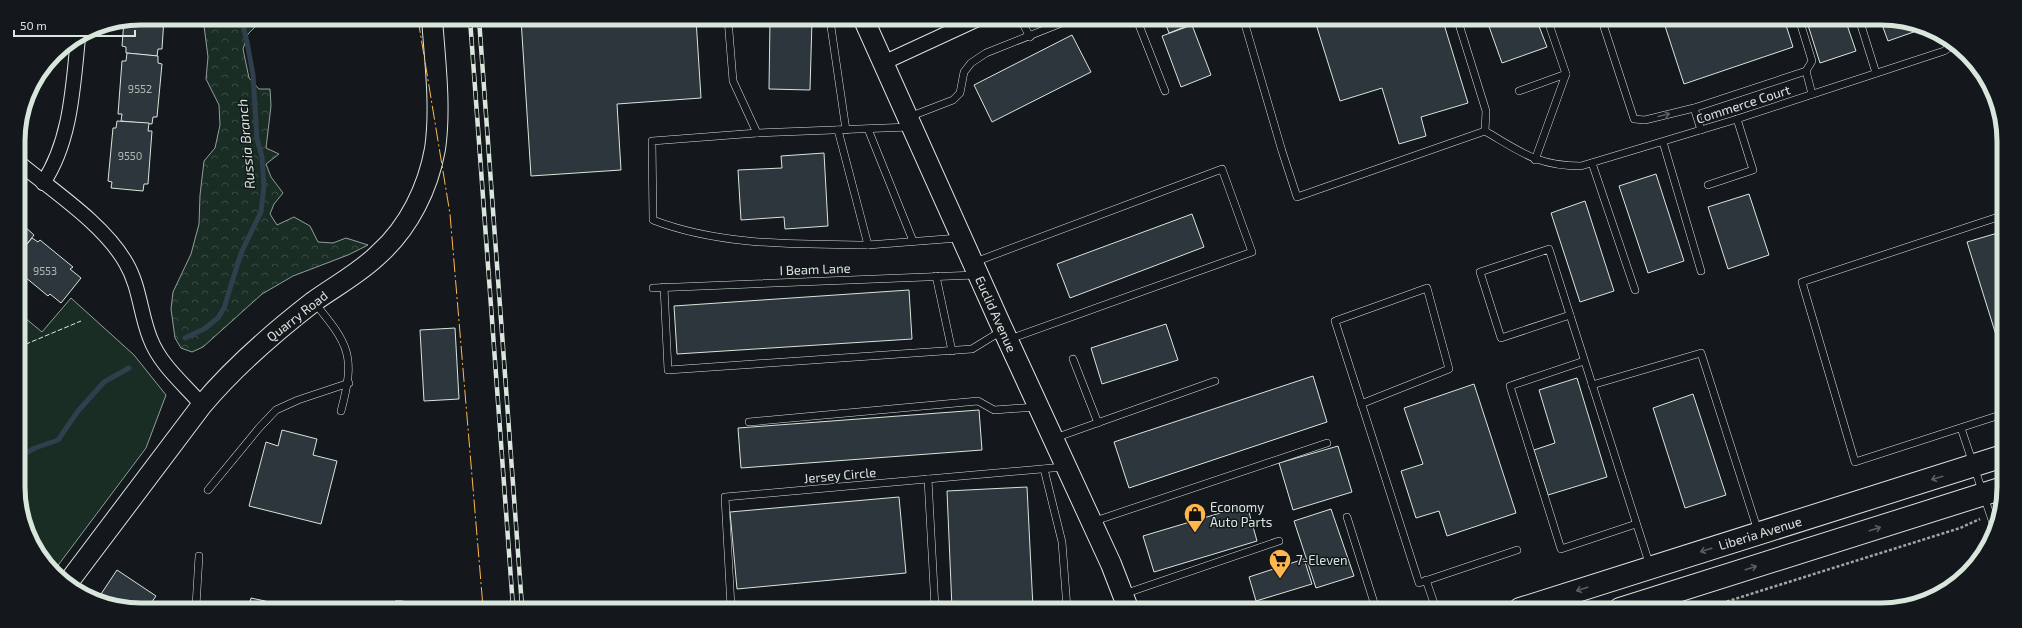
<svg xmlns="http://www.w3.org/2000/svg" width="2022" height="628" viewBox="0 0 2022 628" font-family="'Exo 2',sans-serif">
<defs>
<pattern id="forest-crowns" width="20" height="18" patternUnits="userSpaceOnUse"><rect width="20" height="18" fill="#1a2d24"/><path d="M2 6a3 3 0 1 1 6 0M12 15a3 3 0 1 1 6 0" fill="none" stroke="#3b4b43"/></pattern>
</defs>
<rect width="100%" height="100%" fill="#14181c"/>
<polygon fill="url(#forest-crowns)" stroke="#939e99" points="203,18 259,18 258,24 248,34 243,49 249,78 259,89 270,89 271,106 266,148 279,154 266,164 271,177 283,193 274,204 270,214 277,225 294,217 310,226 318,242 333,243 346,238 368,245 348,255 293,276 262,294 203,347 192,352 181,348 175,338 171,309 173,292 191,254 199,224 200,195 204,161 215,148 220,125 219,105 206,79 208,57"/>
<polygon fill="#1a2d24" stroke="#939e99" points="71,298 134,355 166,395 146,448 53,572 49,568 20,511 19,313 42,332"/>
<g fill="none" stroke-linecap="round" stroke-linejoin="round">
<g stroke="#2f3f4d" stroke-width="5">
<polyline points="185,338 204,329 218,318 224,308 241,253 261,212 264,186 262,157 257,139 253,75 247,42 241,18"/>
<polyline points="20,463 26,453 35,448 58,440 78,411 104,382 129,368"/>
</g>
</g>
<g fill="#2c363c" stroke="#d8e6dc">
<polygon points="141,18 164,18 162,49 158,49 157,56 126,53 126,47 122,46 124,21"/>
<polygon points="521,19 696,19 701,98 617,104 621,170 531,176"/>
<polygon points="770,20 812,20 810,90 769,89"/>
<polygon points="1164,20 1196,21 1197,22 1169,33"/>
<polygon points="1315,21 1443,21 1468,103 1421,117 1426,136 1399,144 1382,88 1340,101"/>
<polygon points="1487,21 1537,21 1547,47 1502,63"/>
<polygon points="1669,22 1785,22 1793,47 1684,84 1664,23"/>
<polygon points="1807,22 1846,22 1856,51 1820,63"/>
<polygon points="1881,22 1913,22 1925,28 1888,41"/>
<polygon points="1192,25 1211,75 1181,87 1162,36"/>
<polygon points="1072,35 1091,72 992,122 974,85"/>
<polygon points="127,53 158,56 158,63 162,64 157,117 153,117 152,124 121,121 122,114 118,114 122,61 126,61"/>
<polygon points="117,121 149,123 148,131 152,131 148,184 144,184 143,191 111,188 112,182 108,181 113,128 116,128"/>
<polygon points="824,153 828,226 785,229 784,217 741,220 738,170 782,168 781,156"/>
<polygon points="1656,174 1684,261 1648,273 1619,186"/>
<polygon points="1749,194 1769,255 1728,269 1708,207"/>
<polygon points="1585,201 1614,291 1580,302 1551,213"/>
<polygon points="1192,214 1204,247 1070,298 1057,264"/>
<polygon points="19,217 26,223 24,226 34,235 19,254"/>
<polygon points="2001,232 2001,351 1967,242"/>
<polygon points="32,238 38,242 40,240 73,267 70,269 81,278 61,303 50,294 48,296 19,272 19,254"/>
<polygon points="909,290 912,339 677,354 674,306"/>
<polygon points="1166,324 1178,360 1102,384 1091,348"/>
<polygon points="455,328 459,399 424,401 420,330"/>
<polygon points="1313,376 1327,422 1129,488 1114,442"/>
<polygon points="1577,378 1607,477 1548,495 1534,450 1555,443 1539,390"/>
<polygon points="1474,384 1516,513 1447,536 1439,511 1416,518 1401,471 1423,464 1404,408"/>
<polygon points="1693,394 1726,495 1685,508 1653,408"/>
<polygon points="979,410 982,450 741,468 738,428"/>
<polygon points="282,430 317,439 313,455 337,461 321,524 249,506 266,442 278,446"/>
<polygon points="1338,446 1352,492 1293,510 1279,463"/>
<polygon points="1027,487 1033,608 952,608 947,491"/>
<polygon points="899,497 906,573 737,589 730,512"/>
<polygon points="1247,505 1257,541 1154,572 1143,536"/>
<polygon points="1331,509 1354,576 1316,588 1294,521"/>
<polygon points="1304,559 1312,584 1256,601 1249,577"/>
<polygon points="117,570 156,596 149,606 109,606 97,600"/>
<polygon points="251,598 288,606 249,606"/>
</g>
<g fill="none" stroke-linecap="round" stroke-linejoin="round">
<g stroke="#d8e6dc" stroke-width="8">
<g id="lane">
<polyline points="728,19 733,81 757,133 910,127"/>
<polyline points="830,20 846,130"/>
<polyline points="1021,20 1030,37"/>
<polyline points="1137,20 1165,91"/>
<path d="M1244 21 1282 151 1297 197 1485 131C1521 152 1537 166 1581 166L1737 119 1944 51 1955 44"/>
<polyline points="1458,21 1486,111 1485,131"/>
<polyline points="1602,21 1634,119 1645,120 1694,108 1806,71 1812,94"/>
<polyline points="1800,22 1812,61 1806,71"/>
<polyline points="1860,22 1876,73"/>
<polyline points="1944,36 1948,48"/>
<polyline points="1519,91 1566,74"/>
<polyline points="1694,108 1701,130"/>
<polyline points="909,117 953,100 960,93 964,72 971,63 986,53 1069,20"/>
<polyline points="868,129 913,241"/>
<polyline points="838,130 868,245 959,238"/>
<path d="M757 133 652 141 653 220C720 246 797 244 868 245"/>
<polyline points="1663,142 1701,271"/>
<polyline points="1535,160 1566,74 1548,21"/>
<polyline points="1592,163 1635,290"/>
<polyline points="1708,185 1753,170 1737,119"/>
<polygon points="1549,249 1570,315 1501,338 1480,272"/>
<polyline points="975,262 1222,169 1252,252 1010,339"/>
<polyline points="936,276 952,351"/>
<polyline points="664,287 668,370 972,349 1003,330"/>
<polyline points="653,288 976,275"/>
<path d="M314 302C349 345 356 355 341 411"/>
<polyline points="1570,315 1650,566"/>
<polyline points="1073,359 1098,423"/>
<polyline points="1584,361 1510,386 1561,549 1636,524"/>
<polyline points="1592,385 1701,353 1758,531"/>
<polyline points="1361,404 1449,369 1427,288 1335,321 1419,583 1517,550"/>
<polyline points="2000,415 1855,462 1802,282 2001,216"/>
<polyline points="749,422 978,401 994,410 1036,407"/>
<polyline points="1961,428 1995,529"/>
<polyline points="1055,438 1215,381"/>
<polyline points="1044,469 1062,542 1067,608"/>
<polyline points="928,479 935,608"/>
<polyline points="208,490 259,428 276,410 298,400 349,383"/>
<polyline points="1347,517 1376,609"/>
<polyline points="1092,522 1327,443"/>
<polyline points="1426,580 1436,609"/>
<polyline points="1124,594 1279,541"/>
<polyline points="398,604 409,606"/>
<polyline points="196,606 199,556"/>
<polyline points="731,607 725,497 1064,467"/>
<polyline points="1238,608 1242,608"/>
</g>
</g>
<g stroke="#d8e6dc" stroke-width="16">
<g id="street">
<polyline points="883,63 976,20"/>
<path d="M18 162C53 191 104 224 126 263 140 287 140 313 150 338 160 365 184 384 202 405"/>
<path d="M43 183C71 141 73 87 78 38"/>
</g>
</g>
<g stroke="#d8e6dc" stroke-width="22">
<g id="secondary">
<polyline points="864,20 999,321 1111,564 1128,608"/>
<path d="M67 584 202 405C235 366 273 333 313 302 335 286 360 273 379 254 409 227 428 188 435 149 441 108 435 60 432 19"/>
</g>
</g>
<g stroke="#d8e6dc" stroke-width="24">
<g id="highway">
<polyline points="1520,609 2000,457"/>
<polyline points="1620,609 2000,489"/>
</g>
</g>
<polyline stroke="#9da8a2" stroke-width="2.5" stroke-dasharray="3 2" stroke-linecap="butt" points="1703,609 1960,528 1980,519"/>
<use href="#lane" stroke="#14181c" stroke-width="7"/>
<use href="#street" stroke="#14181c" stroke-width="14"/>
<use href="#secondary" stroke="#14181c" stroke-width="20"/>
<use href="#highway" stroke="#14181c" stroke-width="22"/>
<g stroke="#d8e6dc" stroke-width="4.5">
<g id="rail">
<polyline points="470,19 513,607"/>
<polyline points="479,19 522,607"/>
</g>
</g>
<use href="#rail" stroke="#14181c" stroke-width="3" stroke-dasharray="9" stroke-linecap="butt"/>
<polyline stroke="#d8e6dc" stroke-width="1" stroke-dasharray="5 2" stroke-linecap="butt" points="19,347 81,321"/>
<polyline stroke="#ffb74d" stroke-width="1" stroke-dasharray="14 3 2 3" stroke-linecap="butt" points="418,19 450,214 483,607"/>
</g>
<defs><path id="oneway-shaft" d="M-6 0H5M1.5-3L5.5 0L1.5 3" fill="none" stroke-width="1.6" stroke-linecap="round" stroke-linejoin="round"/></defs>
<g stroke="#59605f">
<use href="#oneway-shaft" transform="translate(1664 115) rotate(-14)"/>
<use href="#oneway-shaft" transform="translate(1937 478) rotate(163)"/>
<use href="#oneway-shaft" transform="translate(1875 529) rotate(-18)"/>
<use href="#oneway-shaft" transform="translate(1706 550) rotate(162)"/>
<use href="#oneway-shaft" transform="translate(1751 568) rotate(-18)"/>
<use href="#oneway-shaft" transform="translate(1582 589) rotate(162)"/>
</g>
<defs>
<g id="shop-pin" transform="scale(1.15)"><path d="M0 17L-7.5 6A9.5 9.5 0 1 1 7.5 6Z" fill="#ffb74d" stroke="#14181c"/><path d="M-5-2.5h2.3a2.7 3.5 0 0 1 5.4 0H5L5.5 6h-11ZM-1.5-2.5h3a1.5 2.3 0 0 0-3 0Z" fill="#111"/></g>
<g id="supermarket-pin" transform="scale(1.15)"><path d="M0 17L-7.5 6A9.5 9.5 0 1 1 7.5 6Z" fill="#ffb74d" stroke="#14181c"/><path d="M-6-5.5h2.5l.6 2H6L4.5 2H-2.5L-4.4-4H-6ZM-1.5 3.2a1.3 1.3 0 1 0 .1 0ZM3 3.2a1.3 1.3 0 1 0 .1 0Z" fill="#111"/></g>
</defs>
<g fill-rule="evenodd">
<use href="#shop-pin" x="1195" y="514"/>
<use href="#supermarket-pin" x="1280" y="560"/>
</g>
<g text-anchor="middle" stroke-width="3" stroke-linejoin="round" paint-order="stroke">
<g font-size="11" fill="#adbab4">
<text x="140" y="93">9552</text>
<text x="130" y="160">9550</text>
<text x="45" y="275">9553</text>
</g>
<g font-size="13" fill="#d8e6dc" stroke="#14181c">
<text transform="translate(1743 104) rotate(-18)" y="5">Commerce Court</text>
<text transform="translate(815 269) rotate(-2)" y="5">I Beam Lane</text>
<text transform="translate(996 314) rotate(66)" y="5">Euclid Avenue</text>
<text transform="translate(297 316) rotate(-38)" y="5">Quarry Road</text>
<text transform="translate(840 475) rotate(-5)" y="5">Jersey Circle</text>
<text transform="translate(1760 533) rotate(-17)" y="5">Liberia Avenue</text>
</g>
<g font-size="13" fill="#d8e6dc" stroke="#14181c" text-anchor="start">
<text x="1210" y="512">Economy<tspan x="1210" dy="15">Auto Parts</tspan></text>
<text x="1296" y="565">7-Eleven</text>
</g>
<g font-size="14" font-style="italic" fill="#d8e6dc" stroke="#14181c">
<text transform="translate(246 144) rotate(-95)" y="5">Russia Branch</text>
</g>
</g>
<path d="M0 0H2022V628H0ZM141 25H1881A116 116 0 0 1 1997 141V487A116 116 0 0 1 1881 603H141A116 116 0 0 1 25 487V141A116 116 0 0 1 141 25Z" fill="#14181c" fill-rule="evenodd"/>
<path fill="none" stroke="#d8e6dc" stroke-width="5" d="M141 25H1881A116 116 0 0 1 1997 141V487A116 116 0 0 1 1881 603H141A116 116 0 0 1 25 487V141A116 116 0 0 1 141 25Z"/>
<path d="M14 30v6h121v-6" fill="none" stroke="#d8e6dc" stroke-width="2"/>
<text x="20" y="30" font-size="12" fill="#d8e6dc" stroke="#14181c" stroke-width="3" paint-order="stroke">50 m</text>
</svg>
